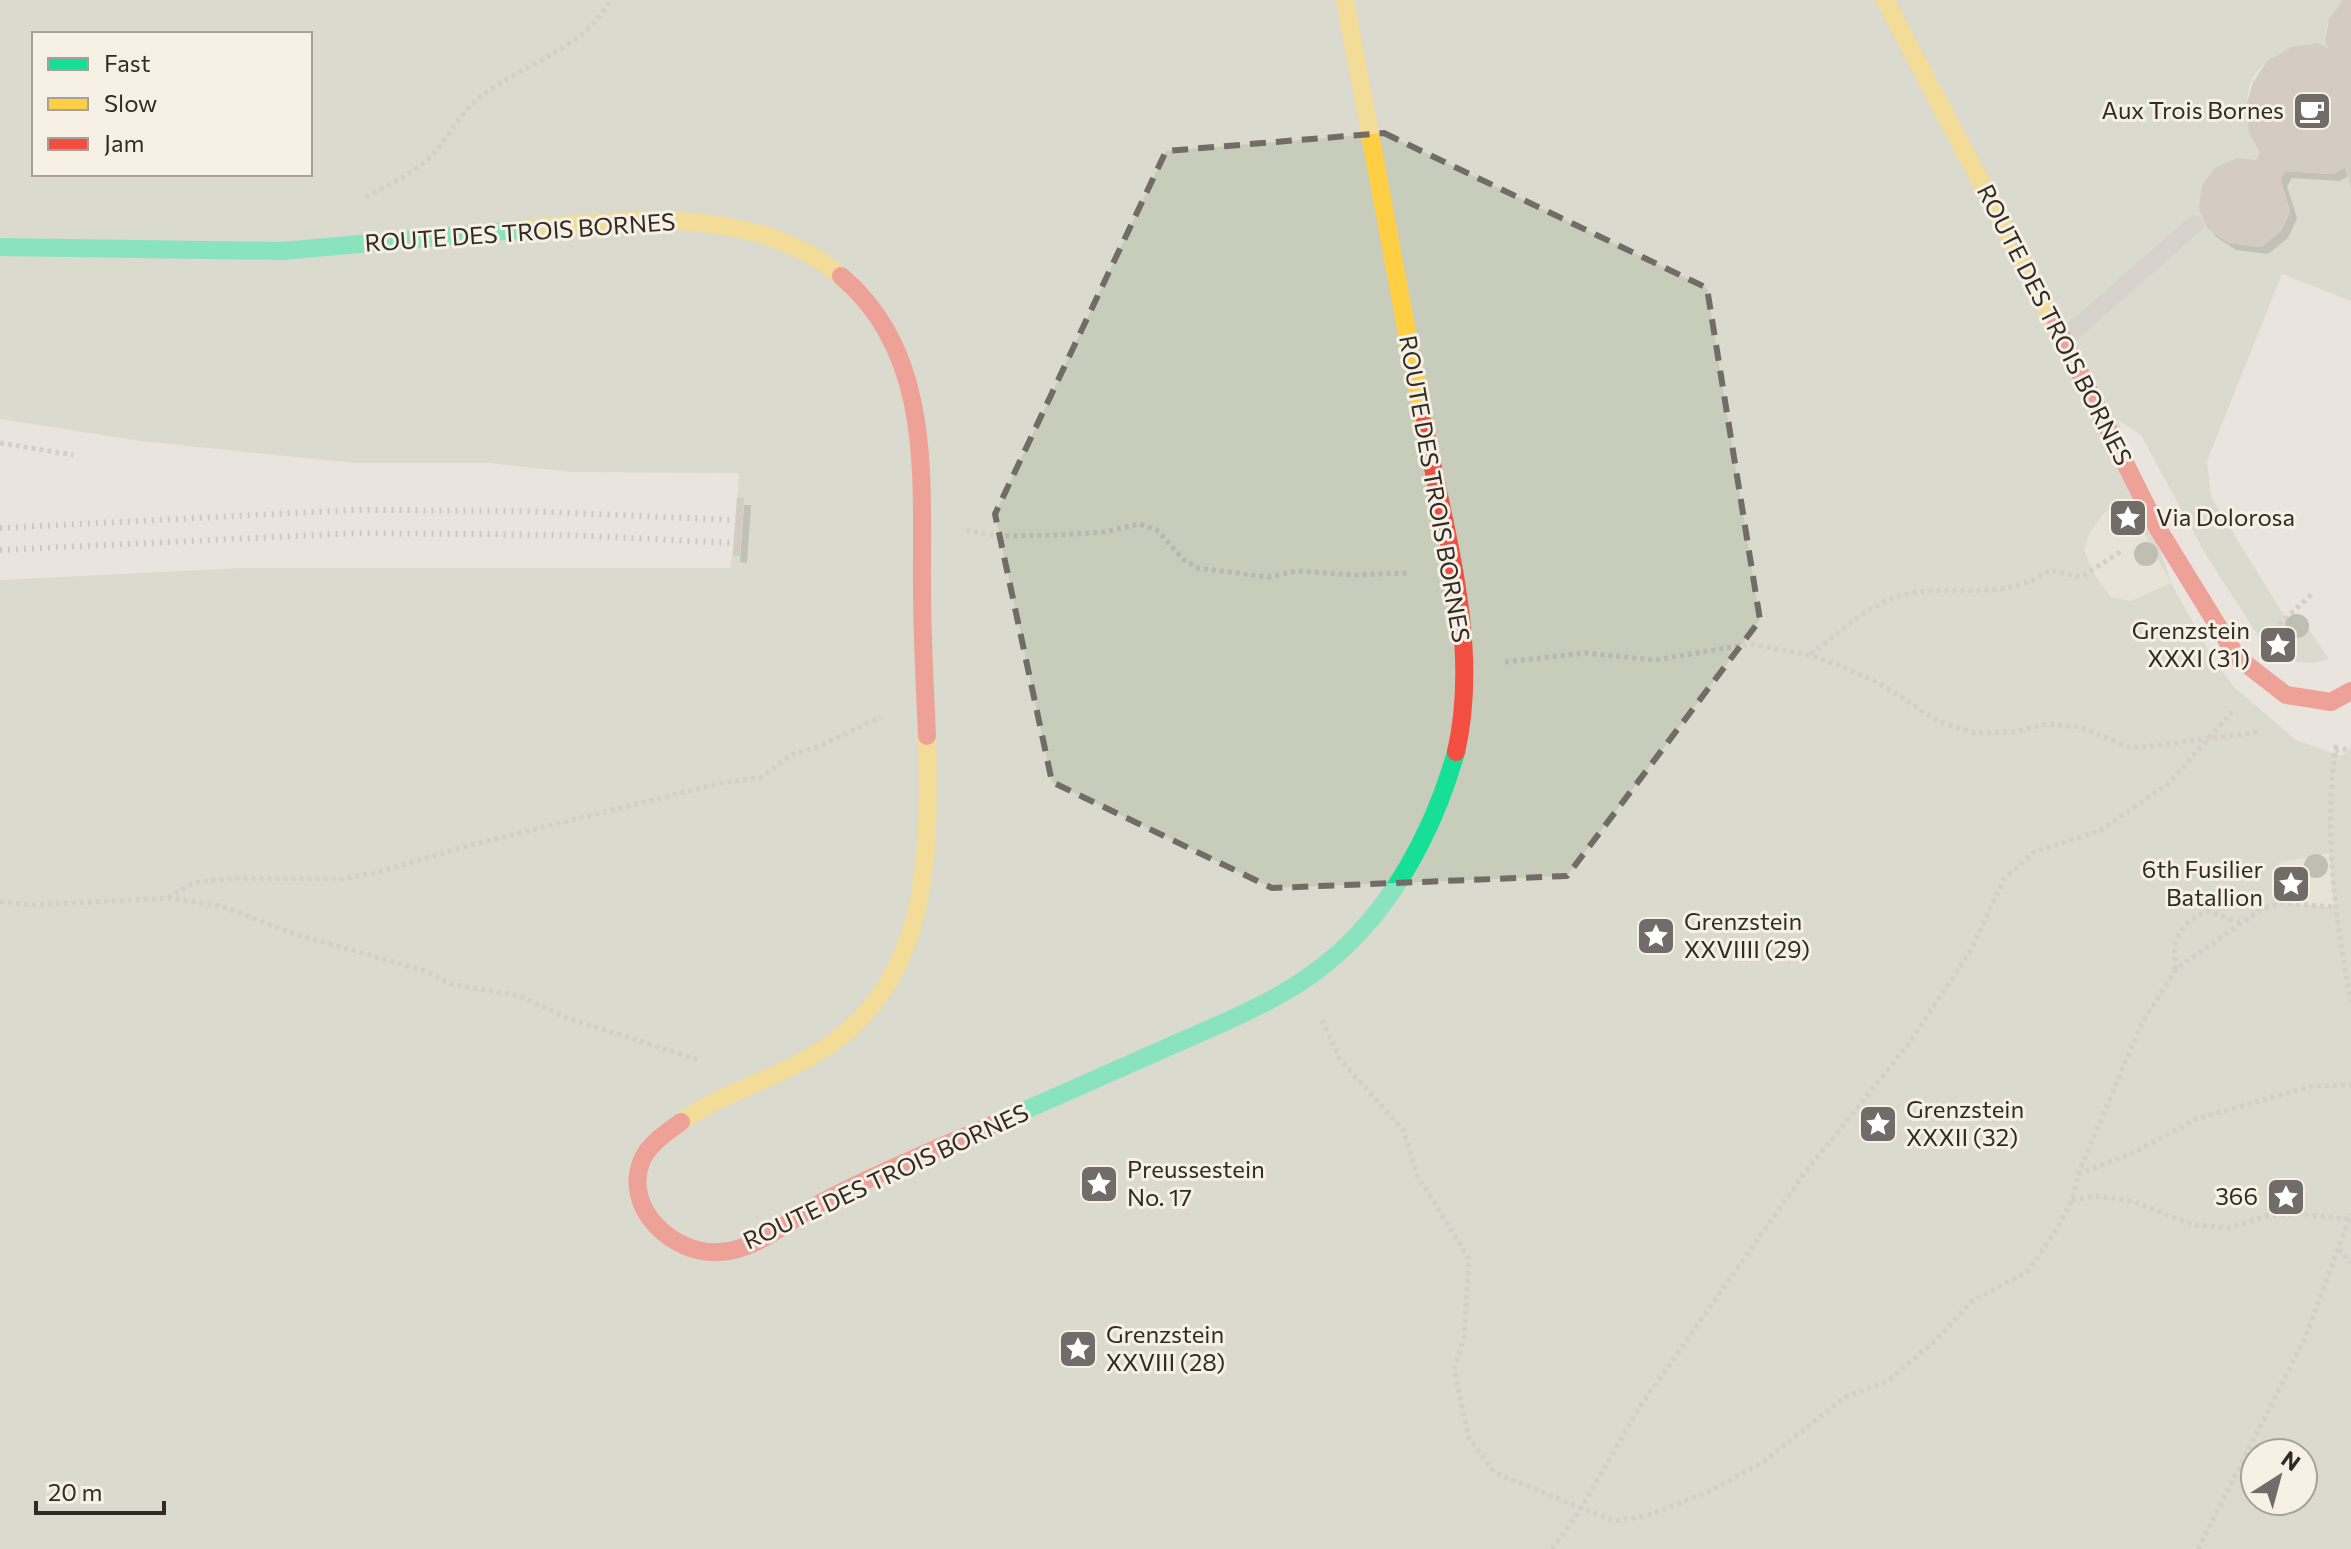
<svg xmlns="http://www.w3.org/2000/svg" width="2351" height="1549" viewBox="0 0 2351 1549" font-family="Commissioner,sans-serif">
<defs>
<filter id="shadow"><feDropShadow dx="7" dy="7" stdDeviation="0" flood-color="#0004"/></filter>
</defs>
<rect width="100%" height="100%" fill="#e9e5de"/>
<path fill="#c7cdba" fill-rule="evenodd" d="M0 0H2343C2333 14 2319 30 2328 48L2318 43C2302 49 2283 52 2269 61 2237 80 2246 126 2260 153L2256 160C2230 157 2217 165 2202 185L2208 229 2229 243 2261 247 2281 231 2290 212 2280 179 2285 171 2333 174 2345 167 2351 189V301L2282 274 2207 461 2211 497 2285 617 2301 618 2329 659C2304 667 2284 662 2264 645L2206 555 2141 435 2118 420 2171 583 2215 662 2234 687 2296 740 2341 756 2351 748V1549H0V580L242 568H731L739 473 572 472 490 463H354L141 441 0 419ZM34 34H310V174H34ZM2329 854 2334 906 2279 863ZM2255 1453H2303V1501H2255Z"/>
<g fill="#e6decf">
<polygon points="2126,499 2171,583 2131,601 2111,597 2092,571 2084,550 2090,532 2104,513"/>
<polygon points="2329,853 2334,907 2281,903 2279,863"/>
</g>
<g fill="#baaca2" filter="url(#shadow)">
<polygon points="2343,0 2351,0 2351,189 2345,167 2333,174 2285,171 2280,179 2290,211 2281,231 2261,247 2229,243 2208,229 2199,209 2202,185 2215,168 2237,158 2256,160 2260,153 2249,132 2246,106 2253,82 2267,61 2292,47 2318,43 2328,48 2325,40 2329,19"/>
<polygon points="737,498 744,498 740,556 733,555"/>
</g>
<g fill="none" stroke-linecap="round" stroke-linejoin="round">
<g stroke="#bab6b0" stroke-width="5" stroke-dasharray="4 4" stroke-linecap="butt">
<path d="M366 197C388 185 416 173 433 154 451 133 461 111 484 94 524 64 588 46 610 0"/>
<polyline points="0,443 73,455"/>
<polyline points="966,530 995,536 1060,535 1104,532 1139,524 1157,530 1183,559 1198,568 1268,577 1297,571 1353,575 1407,573"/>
<polyline points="2273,630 2313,593"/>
<path d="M1811 654C1836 636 1863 609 1893 598 1944 579 2001 606 2049 570L2081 577 2123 550"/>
<polyline points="1505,662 1585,653 1655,660 1750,644 1810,655 1838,665 1877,682 1940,722 1975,733 2012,732 2047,724 2080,727 2129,747 2142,747 2259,732"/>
<path d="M2336 745C2323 833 2335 916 2351 1002"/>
<polyline points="2335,751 2351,748"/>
<polyline points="168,898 193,883 231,878 343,879 382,871 467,846 725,782 760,778 791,755 820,746 881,717"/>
<polyline points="0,902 33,905 168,898 221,906 294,934 425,971 450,984 520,996 567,1018 699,1060"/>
<path d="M2176 969C2171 938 2179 924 2207 911L2239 922"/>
<polyline points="1322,1020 1340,1059 1404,1131 1417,1175 1469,1259 1464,1338 1454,1370 1469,1438 1495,1473 1614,1521 1646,1516 1710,1491 1763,1462 1845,1397 1888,1381 1936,1340 1972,1301 2028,1271 2058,1227 2072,1200 2078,1174 2142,1023 2176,969 2260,910 2281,903 2334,907"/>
<polyline points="2078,1174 2133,1153 2196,1119 2312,1086 2351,1085"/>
<polyline points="2072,1200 2097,1196 2132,1201 2194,1225 2229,1228 2266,1216 2299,1214 2350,1219"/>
<polyline points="2339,1249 2351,1262"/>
<polyline points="1552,1549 1580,1510 1641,1405 1803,1175 1908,1045 1971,950 2004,879 2034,852 2101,830 2168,784 2232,712"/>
<polyline points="2198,1549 2305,1338 2351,1214"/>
</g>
<polyline stroke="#c1bdb7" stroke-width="18" points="2064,339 2195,224"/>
<g stroke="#16e098" stroke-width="18">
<polyline points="0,247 282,251 526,229"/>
<path d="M1001 1121C1062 1094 1123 1067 1184 1040 1234 1018 1286 997 1328 962 1392 910 1434 830 1456 752"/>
</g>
<g stroke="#ffcf43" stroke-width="18">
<polyline points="1345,0 1424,424"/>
<polyline points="1885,0 2056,325"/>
<path d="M526 229C629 219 755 204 841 276"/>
<path d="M681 1122C721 1093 770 1081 812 1056 931 988 930 857 927 736"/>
</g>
<g stroke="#f24e42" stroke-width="18">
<path d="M841 276C934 354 921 480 922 589 922 638 925 687 927 736"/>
<polyline points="2056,325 2157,527 2237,657 2286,695 2331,702 2351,691"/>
<path d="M1424 424C1444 530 1481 644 1456 752"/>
<path d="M681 1122C667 1132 649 1144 642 1160 622 1208 673 1255 719 1252 760 1250 793 1216 828 1199 884 1170 943 1146 1001 1121"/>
</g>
<g stroke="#a9a6a2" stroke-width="6" stroke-dasharray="2 6" stroke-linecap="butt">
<polyline points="0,528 353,510 524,511 735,520"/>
<polyline points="0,550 358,533 566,535 734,543"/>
</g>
</g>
<g fill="#8b917d">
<circle cx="2146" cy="554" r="12"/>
<circle cx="2297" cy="626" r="12"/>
<circle cx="2316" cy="866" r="12"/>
</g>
<path d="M0 0H2351V1549H0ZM1384 133 1707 288 1760 620 1567 876 1272 888 1052 782 995 514 1166 151Z" fill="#e9e5de" fill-opacity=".55" fill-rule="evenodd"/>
<path fill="none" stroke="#716c67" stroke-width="6" stroke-dasharray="16 10" stroke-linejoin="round" d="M1384 133 1707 288 1760 620 1567 876 1272 888 1052 782 995 514 1166 151Z"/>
<defs>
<g id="cafe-square" transform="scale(2)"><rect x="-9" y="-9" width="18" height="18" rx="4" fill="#716c67" stroke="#f6f0e5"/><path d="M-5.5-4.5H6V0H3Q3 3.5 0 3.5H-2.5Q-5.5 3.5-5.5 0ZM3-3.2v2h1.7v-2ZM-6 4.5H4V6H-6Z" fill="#fff"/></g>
<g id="sight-square" transform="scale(2)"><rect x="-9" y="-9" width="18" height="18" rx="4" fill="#716c67" stroke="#f6f0e5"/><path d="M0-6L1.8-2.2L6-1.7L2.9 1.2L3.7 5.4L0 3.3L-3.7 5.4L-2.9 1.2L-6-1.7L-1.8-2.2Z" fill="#fff"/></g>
</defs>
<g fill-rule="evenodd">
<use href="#cafe-square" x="2312" y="111"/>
<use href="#sight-square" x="2128" y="518"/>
<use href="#sight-square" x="2278" y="645"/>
<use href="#sight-square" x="2291" y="884"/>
<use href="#sight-square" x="1656" y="936"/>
<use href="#sight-square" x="1878" y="1124"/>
<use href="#sight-square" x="1099" y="1184"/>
<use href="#sight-square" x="2286" y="1197"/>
<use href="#sight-square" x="1078" y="1349"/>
</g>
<g text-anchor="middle" stroke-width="6" stroke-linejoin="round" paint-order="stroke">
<g font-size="24" fill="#312b27" stroke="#f6f0e5" text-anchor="start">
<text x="2284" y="119" text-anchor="end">Aux Trois Bornes</text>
<text x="2156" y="526">Via Dolorosa</text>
<text x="2250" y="639" text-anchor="end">Grenzstein<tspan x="2250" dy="28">XXXI (31)</tspan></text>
<text x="2263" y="878" text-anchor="end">6th Fusilier<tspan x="2263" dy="28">Batallion</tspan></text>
<text x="1684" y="930">Grenzstein<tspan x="1684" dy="28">XXVIIII (29)</tspan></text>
<text x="1906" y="1118">Grenzstein<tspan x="1906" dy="28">XXXII (32)</tspan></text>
<text x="1127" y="1178">Preussestein<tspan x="1127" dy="28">No. 17</tspan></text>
<text x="2258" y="1205" text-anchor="end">366</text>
<text x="1106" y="1343">Grenzstein<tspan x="1106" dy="28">XXVIII (28)</tspan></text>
</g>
<g font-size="24" fill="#312b27" stroke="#f6f0e5">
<text transform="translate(520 233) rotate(-4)" y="8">ROUTE DES TROIS BORNES</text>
<text transform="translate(2054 325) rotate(63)" y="8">ROUTE DES TROIS BORNES</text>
<text transform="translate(1434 489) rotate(80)" y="8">ROUTE DES TROIS BORNES</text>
<text transform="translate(886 1177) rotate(-25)" y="8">ROUTE DES TROIS BORNES</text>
</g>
</g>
<rect x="32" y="32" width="280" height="144" fill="#f6f0e5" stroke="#a7a199" stroke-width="2"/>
<rect x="48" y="58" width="40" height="12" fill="#16e098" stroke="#a7a199" stroke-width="2"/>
<text x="104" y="72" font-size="24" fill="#312b27">Fast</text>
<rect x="48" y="98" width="40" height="12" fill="#ffcf43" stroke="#a7a199" stroke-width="2"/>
<text x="104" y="112" font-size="24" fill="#312b27">Slow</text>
<rect x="48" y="138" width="40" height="12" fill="#f24e42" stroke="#a7a199" stroke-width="2"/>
<text x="104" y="152" font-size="24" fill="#312b27">Jam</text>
<g transform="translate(2279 1477) rotate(36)"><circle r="38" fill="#f6f0e5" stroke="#a7a199" stroke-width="2"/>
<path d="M0-6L14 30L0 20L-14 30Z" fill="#716c67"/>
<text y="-12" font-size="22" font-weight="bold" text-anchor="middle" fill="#312b27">N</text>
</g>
<path d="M36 1501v12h128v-12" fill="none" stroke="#312b27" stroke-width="4"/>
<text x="48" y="1501" font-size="24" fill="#312b27" stroke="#f6f0e5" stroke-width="6" paint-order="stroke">20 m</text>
</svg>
